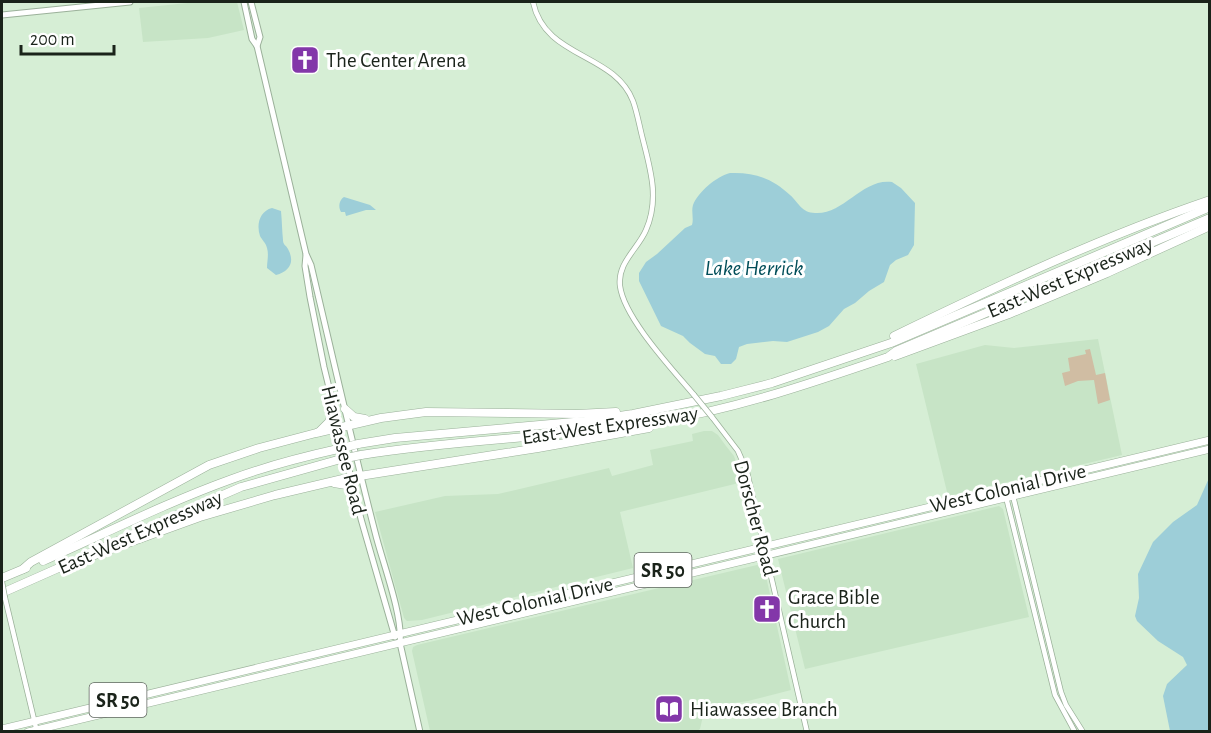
<svg xmlns="http://www.w3.org/2000/svg" width="1211" height="733" viewBox="0 0 1211 733" font-family="'Alegreya Sans',sans-serif">
<rect width="100%" height="100%" fill="#d6eed5"/>
<g fill="#c7e4c6">
<polygon points="197,2 237,2 244,30 208,38 143,42 139,8"/>
<polygon points="1098,339 1122,455 948,496 916,364 985,345 1014,348"/>
<polygon points="704,431 712,431 718,435 726,446 734,456 743,482 620,512 633,568 422,620 407,621 404,618 375,512 445,496 498,494 609,468 612,476 653,465 650,450 693,441 692,434"/>
<polygon points="999,506 1003,509 1029,617 805,669 778,559"/>
<polygon points="757,565 764,567 791,690 748,701 719,705 703,716 700,729 697,731 430,731 412,651 413,647 417,645"/>
</g>
<polygon fill="#d0bda3" points="1090,349 1096,375 1105,373 1110,400 1098,404 1094,380 1078,381 1065,386 1062,373 1070,371 1068,358 1086,354 1085,350"/>
<g fill="#9dced8">
<path d="M730 173C754 172 772 178 790 195 798 202 802 213 815 213 844 215 862 178 892 182L901 188 915 203 914 245 908 255 896 260 890 265 884 282 869 291 855 303 844 309 829 326 818 332 787 342 773 341 747 344 739 347 736 359 731 364H721L715 356 705 354 690 343 683 336 661 326 639 281V273L646 262 657 254 685 228 692 225C694 218 691 212 693 205 698 192 717 176 730 173Z"/>
<path d="M344 197 370 205 376 210H366L346 216 345 212H341C338 207 339 200 344 197Z"/>
<path d="M272 208 281 211C282 221 282 231 283 240 283 245 286 245 288 249 295 262 290 271 276 275L267 268C267 262 269 254 267 248 266 243 262 240 260 236 256 224 260 211 272 208Z"/>
<polygon points="1209,478 1209,731 1170,731 1163,696 1167,684 1187,665 1183,657 1158,641 1137,621 1135,616 1139,598 1138,574 1153,542 1173,522 1197,505"/>
</g>
<g fill="none" stroke-linecap="round" stroke-linejoin="round">
<g stroke="#9bb19a" stroke-width="6">
<g id="tertiary">
<path d="M533 2C545 59 614 52 633 101 637 112 639 124 642 136 650 168 660 198 646 230 638 249 617 263 620 286 624 318 673 370 694 395"/>
<polyline points="712,417 738,451 747,472 807,732"/>
<polyline points="1008,489 1013,496 1061,692 1066,705 1083,732"/>
<polyline points="1006,497 1055,695 1075,732"/>
<polyline points="5,598 37,732"/>
</g>
</g>
<g stroke="#9bb19a" stroke-width="7">
<g id="secondary">
<path d="M244 2 252 39 257 46 306 254 311 265C332 354 352 443 375 532 382 561 403 615 400 643L420 732"/>
<polyline points="251,2 260,37 257,46"/>
<polyline points="2,15 130,2"/>
<polyline points="306,255 305,266 310,297 324,367 361,519 395,637"/>
</g>
</g>
<g stroke="#9bb19a" stroke-width="8">
<g id="trunk">
<polyline points="2,729 1210,440"/>
<polyline points="28,732 1210,449"/>
</g>
</g>
<g stroke="#9bb19a" stroke-width="9">
<g id="motorway">
<path d="M894 336C997 286 1101 237 1210 200"/>
<polyline points="895,356 1009,314 1107,273 1210,226"/>
<polyline points="345,409 354,417 365,419"/>
<polyline points="319,432 329,422 334,409"/>
<polyline points="358,444 395,438 585,421 633,414 721,396 772,383 891,343 1210,207"/>
<path d="M361 455C459 439 558 438 656 422 736 409 812 383 888 357L896 351 1210 218"/>
<polyline points="334,483 346,485 354,492"/>
<polyline points="90,553 241,487 341,459"/>
<path d="M43 561C106 533 168 502 232 479 267 466 302 457 338 449"/>
<polyline points="59,568 200,517 275,495 347,478 538,448 649,428"/>
<polyline points="23,569 31,562 209,465 259,448 316,433 381,418 426,412 577,414 616,412"/>
<polyline points="2,578 26,568"/>
<polyline points="2,593 63,566"/>
</g>
</g>
<use href="#tertiary" stroke="#fff" stroke-width="4.5"/>
<use href="#secondary" stroke="#fff" stroke-width="5"/>
<use href="#trunk" stroke="#fff" stroke-width="7"/>
<use href="#motorway" stroke="#fff" stroke-width="8"/>
<g stroke="#9bb19a" stroke-width="6" stroke-linecap="butt">
<g id="tertiary-bridge">
<polyline points="694,395 712,417"/>
<polyline points="2,582 5,598"/>
</g>
</g>
<g stroke="#9bb19a" stroke-width="9" stroke-linecap="butt">
<g id="motorway-bridge">
<polyline points="338,449 358,444"/>
<polyline points="341,459 361,455"/>
</g>
</g>
<use href="#tertiary-bridge" stroke="#fff" stroke-width="4.5"/>
<use href="#motorway-bridge" stroke="#fff" stroke-width="8"/>
</g>
<defs>
<g id="church-square" transform="scale(1.5)"><rect x="-9" y="-9" width="18" height="18" rx="4" fill="#8337a9" stroke="#fff"/><path d="M-1.2-6h2.4v3.5h3.3v2.4h-3.3V6h-2.4V-.1h-3.3v-2.4h3.3Z" fill="#fff"/></g>
<g id="library-square" transform="scale(1.5)"><rect x="-9" y="-9" width="18" height="18" rx="4" fill="#8337a9" stroke="#fff"/><path d="M-6-4Q-3-5.5-.7-3.5V5Q-3 3-6 4ZM6-4Q3-5.5 .7-3.5V5Q3 3 6 4Z" fill="#fff"/></g>
</defs>
<g fill-rule="evenodd">
<use href="#church-square" x="305" y="60"/>
<use href="#church-square" x="767" y="609"/>
<use href="#library-square" x="669" y="709"/>
</g>
<g text-anchor="middle" stroke-width="6" stroke-linejoin="round" paint-order="stroke">
<g fill="#fff" stroke="#5f655f" stroke-width="1.5">
<rect x="634.5" y="553" width="57" height="34" rx="4.5"/>
<rect x="89.5" y="683" width="57" height="34" rx="4.5"/>
</g>
<g font-size="20" font-weight="bold" fill="#1a231a">
<text x="663" y="577">SR 50</text>
<text x="118" y="707">SR 50</text>
</g>
<g font-size="21" fill="#1a231a" stroke="#fff" text-anchor="start">
<text x="326" y="67">The Center Arena</text>
<text x="788" y="604">Grace Bible<tspan x="788" dy="24">Church</tspan></text>
<text x="690" y="716">Hiawassee Branch</text>
</g>
<g font-size="21" fill="#1a231a" stroke="#fff">
<text transform="translate(1070 277) rotate(-23)" y="7">East-West Expressway</text>
<text transform="translate(610 425) rotate(-8)" y="7">East-West Expressway</text>
<text transform="translate(344 450) rotate(76)" y="7">Hiawassee Road</text>
<text transform="translate(1008 488) rotate(-13)" y="7">West Colonial Drive</text>
<text transform="translate(756 518) rotate(75)" y="7">Dorscher Road</text>
<text transform="translate(140 532) rotate(-24)" y="7">East-West Expressway</text>
<text transform="translate(535 601) rotate(-13)" y="7">West Colonial Drive</text>
</g>
<g font-size="22" font-style="italic" fill="#014d58" stroke="#fff">
<text x="754" y="275">Lake Herrick</text>
</g>
</g>
<rect width="1211" height="733" fill="none" stroke="#1a231a" stroke-width="6"/>
<path d="M21 45v9h93v-9" fill="none" stroke="#1a231a" stroke-width="3"/>
<text x="30" y="45" font-size="18" fill="#1a231a" stroke="#ffffff" stroke-width="4.5" paint-order="stroke">200 m</text>
</svg>
